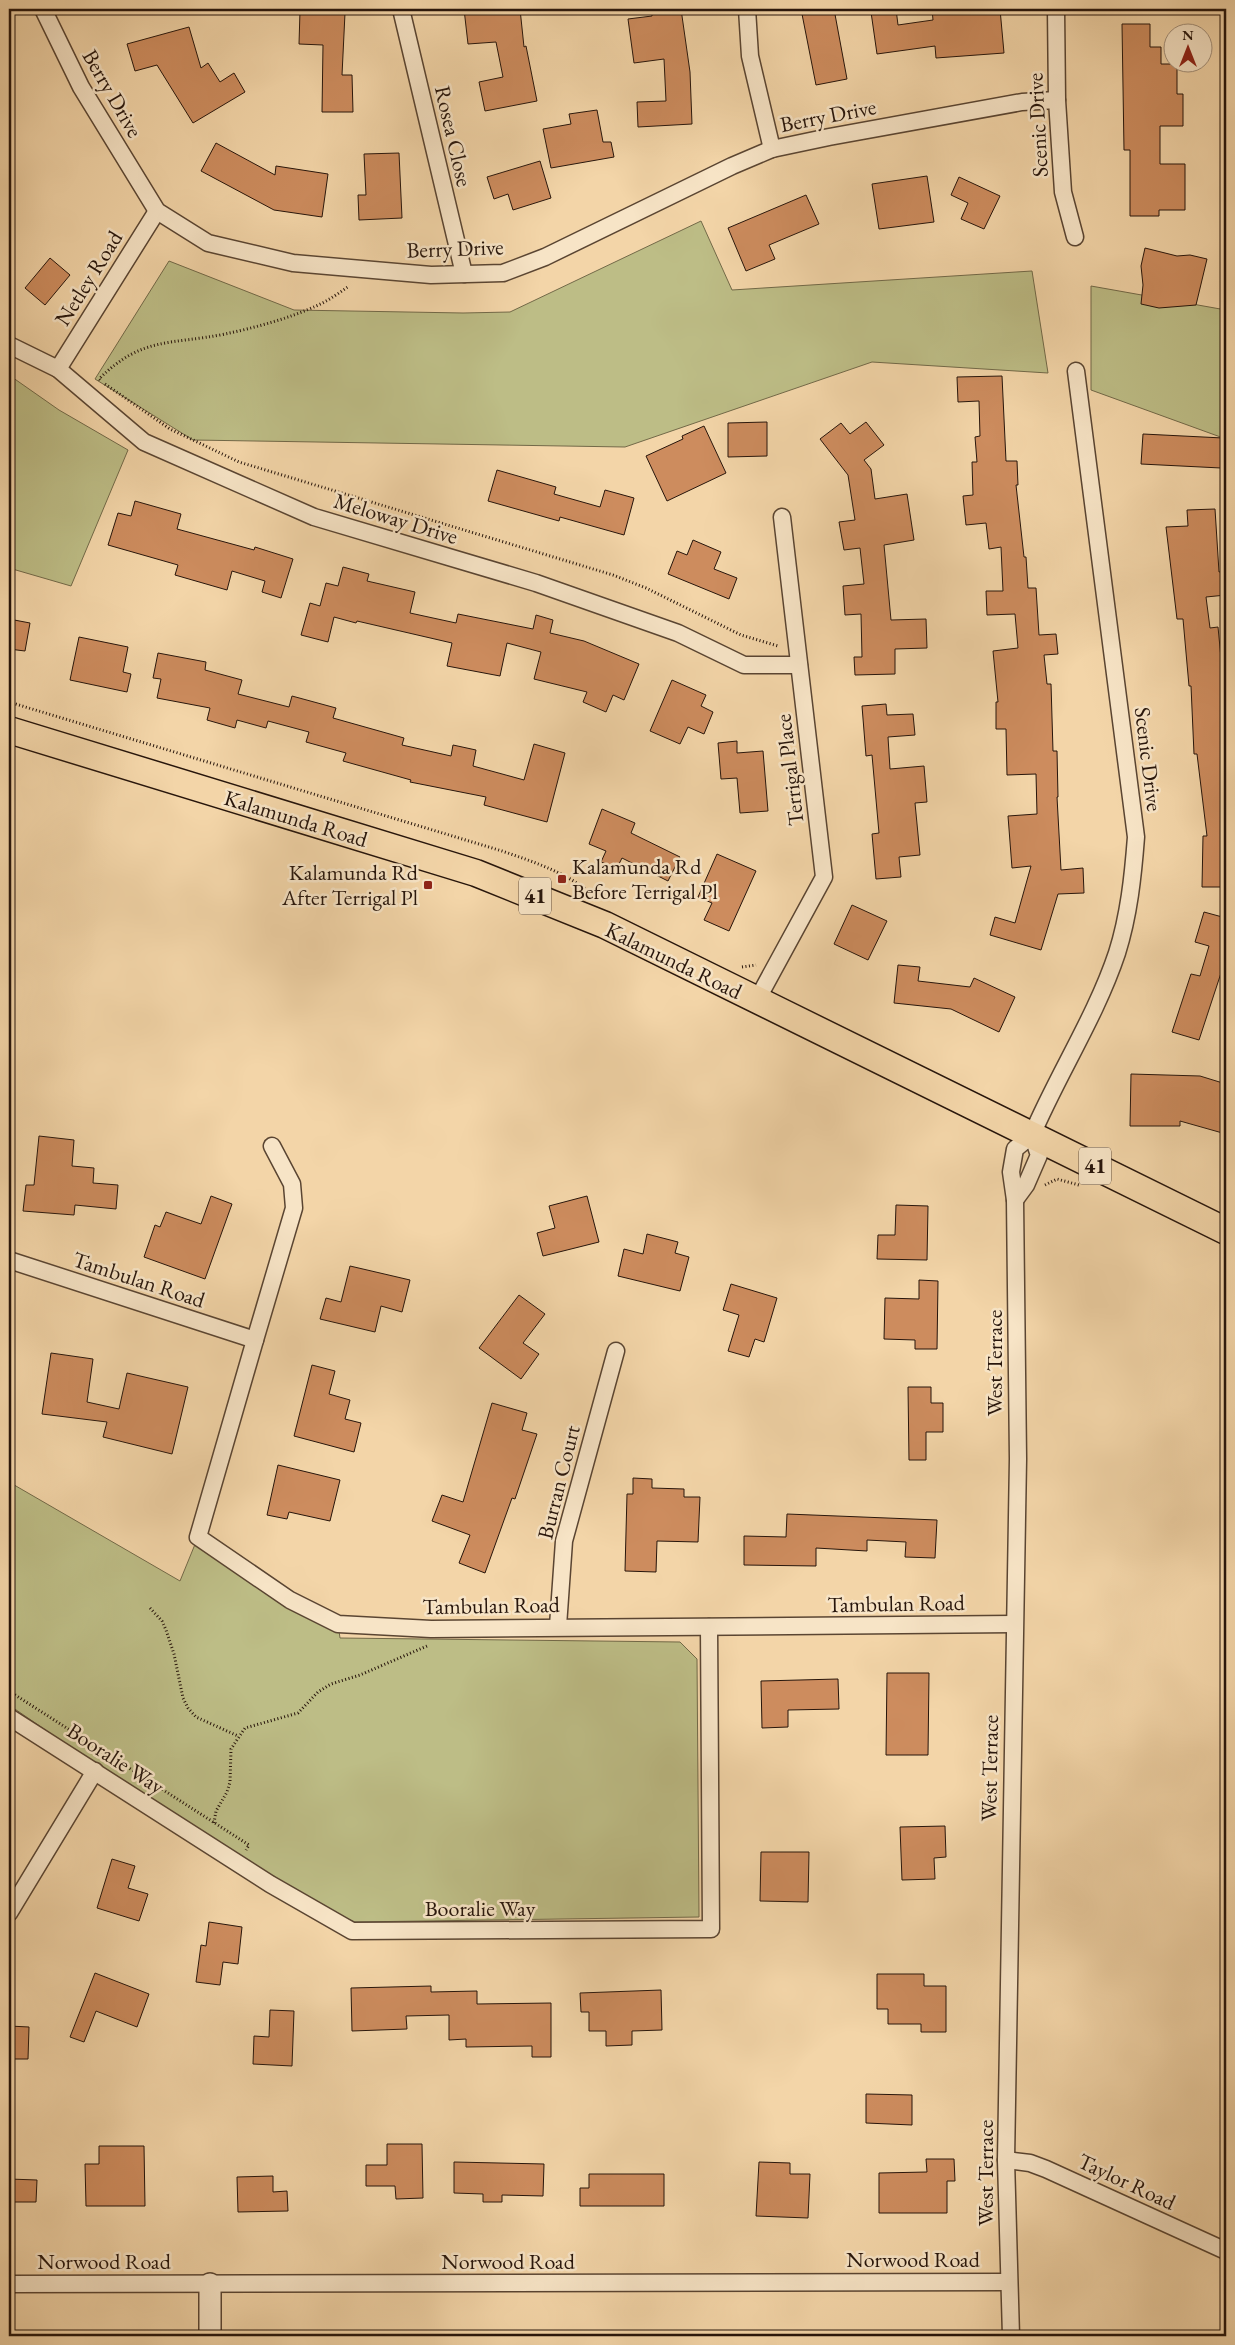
<svg xmlns="http://www.w3.org/2000/svg" width="1235" height="2345" viewBox="0 0 1235 2345" font-family="'EB Garamond',serif">
<rect width="100%" height="100%" fill="#f3d5a8"/>
<filter id="stains"><feTurbulence type="fractalNoise" baseFrequency=".004" numOctaves="4"/><feColorMatrix values="0 0 0 0 .2 0 0 0 0 .09 0 0 0 0 .02 0 0 0 .5 -.17"/></filter>
<radialGradient id="worn" r=".72"><stop offset=".6" stop-color="#630" stop-opacity="0"/><stop offset="1" stop-color="#630" stop-opacity=".3"/></radialGradient>
<g fill="#bdbd86" stroke="#726948">
<polygon points="701,221 732,290 1032,271 1048,373 872,362 625,447 193,440 95,379 169,261 294,310 463,313 510,312"/>
<polygon points="1091,286 1226,310 1226,439 1091,390"/>
<polygon points="9,375 59,410 128,450 71,586 9,568"/>
<polygon points="9,1482 180,1581 198,1537 338,1624 340,1638 680,1642 697,1659 699,1917 355,1922 270,1884 9,1705"/>
</g>
<g fill="#cd8c5e" stroke="#27150b">
<polygon points="464,9 520,9 524,47 526,46 537,101 485,111 479,82 503,77 496,42 468,44"/>
<polygon points="681,9 690,72 692,124 638,127 637,102 666,101 664,59 634,63 628,19 652,16 652,10"/>
<polygon points="801,9 834,9 847,79 816,85"/>
<polygon points="896,9 898,25 933,20 932,9 1000,9 1004,53 936,58 935,46 877,54 871,12"/>
<polygon points="300,11 345,13 342,75 352,75 353,112 322,112 323,45 299,44"/>
<polygon points="1122,24 1150,24 1150,47 1161,47 1161,64 1177,64 1177,94 1183,94 1183,126 1160,126 1160,164 1185,164 1185,210 1159,210 1159,216 1130,216 1130,150 1124,150"/>
<polygon points="189,27 201,68 208,63 220,82 234,73 245,92 193,123 157,65 135,71 127,44"/>
<polygon points="597,110 603,142 611,142 614,157 551,168 543,129 571,124 569,114"/>
<polygon points="216,143 275,175 276,166 328,174 322,217 274,210 201,171"/>
<polygon points="399,153 402,218 359,220 358,195 366,195 364,154"/>
<polygon points="540,161 551,198 513,210 508,194 494,199 487,177"/>
<polygon points="927,176 934,222 879,229 872,184"/>
<polygon points="959,177 1000,196 984,229 961,219 968,203 951,195"/>
<polygon points="806,195 819,224 769,245 775,259 746,271 728,228"/>
<polygon points="1145,248 1177,256 1190,255 1207,259 1196,305 1159,308 1141,304 1143,285 1141,266"/>
<polygon points="50,258 70,275 45,305 25,288"/>
<polygon points="1002,376 1006,461 1017,461 1018,485 1016,485 1024,557 1026,557 1028,588 1036,588 1039,635 1056,634 1058,654 1044,655 1047,684 1051,684 1053,751 1057,751 1058,797 1057,797 1061,870 1083,868 1084,893 1058,894 1041,950 990,935 995,917 1015,923 1031,866 1012,868 1008,816 1037,814 1036,774 1007,775 1006,729 996,729 996,702 998,702 993,651 1018,648 1015,614 987,615 986,591 1003,591 1001,547 989,549 986,523 966,525 963,496 973,495 972,462 977,462 975,437 980,436 979,401 958,402 957,377"/>
<polygon points="767,422 767,456 728,457 728,423"/>
<polygon points="866,422 884,445 864,460 871,469 875,499 907,494 914,540 884,545 891,620 926,619 927,648 895,649 895,674 855,675 854,657 862,657 861,614 845,615 843,586 864,584 860,548 844,550 839,522 855,520 848,475 820,439 841,423 850,434"/>
<polygon points="704,426 726,473 667,501 646,456 683,439 682,436"/>
<polygon points="1143,434 1223,438 1221,468 1141,464"/>
<polygon points="497,470 556,487 554,494 600,507 605,490 634,498 624,535 560,517 559,521 488,501"/>
<polygon points="135,501 181,514 177,529 254,550 255,547 293,559 281,598 262,592 265,581 232,571 227,590 175,575 178,565 108,545 118,513 131,516"/>
<polygon points="1215,509 1219,572 1226,571 1226,595 1206,597 1210,628 1218,627 1226,710 1226,887 1202,887 1203,836 1207,836 1197,754 1194,754 1191,686 1189,686 1183,619 1177,619 1166,527 1188,526 1187,510"/>
<polygon points="693,540 721,552 714,569 737,578 729,599 668,574 677,551 687,555"/>
<polygon points="343,567 369,574 367,581 415,592 410,613 456,623 458,614 533,629 536,615 553,620 550,633 584,641 639,664 624,700 613,695 606,712 583,702 587,692 534,679 541,652 507,643 500,676 447,666 452,643 357,621 356,623 334,617 328,642 301,635 310,603 320,606 326,583 338,586"/>
<polygon points="9,619 30,623 25,651 9,649"/>
<polygon points="79,637 128,647 123,672 131,674 127,692 70,680"/>
<polygon points="158,653 206,662 205,670 242,680 238,694 289,707 292,696 336,708 333,718 404,738 402,745 451,756 453,745 476,750 473,766 524,780 534,744 565,753 547,822 484,805 486,797 410,782 411,780 343,761 346,753 306,742 309,732 268,721 266,728 237,720 235,728 207,720 210,708 157,698 161,679 153,678"/>
<polygon points="672,680 706,695 701,706 713,712 704,734 688,727 680,744 650,731"/>
<polygon points="886,704 887,715 913,714 915,735 888,737 890,769 924,766 927,802 915,803 920,855 899,857 901,877 876,879 872,834 879,833 872,755 866,756 862,706"/>
<polygon points="737,741 737,753 763,751 768,811 740,813 737,778 721,779 718,743"/>
<polygon points="602,809 635,823 631,833 680,857 668,881 622,858 617,868 601,862 606,851 589,844"/>
<polygon points="717,854 756,871 729,931 704,920 712,903 698,897"/>
<polygon points="852,905 887,921 868,960 834,944"/>
<polygon points="1204,912 1226,918 1226,968 1223,967 1199,1040 1172,1032 1191,974 1200,976 1209,946 1195,942"/>
<polygon points="898,965 920,967 918,981 970,987 974,978 1015,997 999,1032 951,1009 894,1003"/>
<polygon points="1131,1074 1200,1076 1226,1084 1226,1134 1180,1121 1180,1126 1130,1126"/>
<polygon points="39,1136 74,1140 72,1166 94,1168 93,1183 118,1185 116,1209 75,1205 74,1215 23,1211 26,1185 34,1185"/>
<polygon points="211,1196 232,1204 205,1279 144,1257 155,1225 160,1227 166,1212 201,1224"/>
<polygon points="587,1196 599,1242 543,1256 537,1233 555,1228 549,1206"/>
<polygon points="896,1205 928,1206 927,1260 877,1259 878,1235 895,1235"/>
<polygon points="647,1234 678,1242 675,1253 689,1257 680,1291 618,1276 624,1249 643,1254"/>
<polygon points="350,1266 410,1280 402,1312 381,1306 375,1332 320,1319 326,1298 341,1302"/>
<polygon points="919,1280 938,1281 937,1349 915,1349 915,1340 884,1339 885,1298 919,1299"/>
<polygon points="731,1284 777,1298 764,1342 755,1339 749,1357 728,1351 739,1315 723,1310"/>
<polygon points="519,1295 545,1314 523,1343 539,1354 521,1379 479,1348"/>
<polygon points="51,1353 93,1359 87,1402 119,1409 127,1373 188,1387 172,1454 103,1437 107,1422 42,1414"/>
<polygon points="312,1365 335,1371 329,1394 350,1400 345,1419 361,1423 354,1452 294,1436"/>
<polygon points="908,1387 931,1387 931,1403 943,1403 943,1432 926,1432 926,1460 909,1460"/>
<polygon points="492,1403 527,1413 522,1430 537,1434 515,1499 512,1498 485,1573 459,1563 470,1535 432,1521 442,1495 463,1502"/>
<polygon points="278,1465 340,1480 330,1521 289,1512 287,1519 267,1515"/>
<polygon points="633,1478 652,1479 652,1488 684,1489 684,1497 700,1497 698,1542 657,1541 656,1572 625,1571 627,1494 633,1494"/>
<polygon points="787,1514 937,1520 935,1558 905,1557 906,1542 867,1540 867,1551 816,1548 816,1566 744,1565 744,1536 786,1537"/>
<polygon points="887,1673 929,1673 928,1755 886,1755"/>
<polygon points="838,1679 839,1709 788,1710 788,1727 762,1728 761,1681"/>
<polygon points="945,1826 946,1857 934,1858 935,1879 902,1880 900,1827"/>
<polygon points="761,1852 809,1852 808,1902 760,1901"/>
<polygon points="112,1859 135,1866 128,1888 148,1894 139,1921 97,1908"/>
<polygon points="209,1922 242,1927 238,1964 223,1962 220,1985 196,1982 201,1945 206,1946"/>
<polygon points="95,1973 149,1994 137,2027 96,2011 84,2042 70,2037"/>
<polygon points="877,1974 924,1974 924,1986 946,1986 946,2032 921,2032 921,2024 888,2024 888,2009 877,2009"/>
<polygon points="431,1986 431,1992 477,1991 477,2004 551,2003 551,2057 532,2057 532,2046 466,2047 466,2039 449,2040 449,2015 406,2016 407,2029 352,2031 351,1988"/>
<polygon points="661,1990 662,2030 632,2031 632,2045 606,2046 606,2031 589,2031 589,2012 581,2012 580,1993"/>
<polygon points="270,2010 294,2011 292,2066 253,2064 254,2036 269,2037"/>
<polygon points="9,2026 29,2027 28,2059 9,2059"/>
<polygon points="866,2094 912,2095 912,2125 866,2123"/>
<polygon points="387,2144 422,2144 423,2198 396,2199 395,2186 366,2186 366,2165 387,2165"/>
<polygon points="99,2146 144,2146 145,2206 86,2206 85,2164 99,2164"/>
<polygon points="926,2159 954,2159 955,2181 947,2181 947,2213 879,2213 879,2173 927,2172"/>
<polygon points="454,2162 544,2164 543,2196 502,2195 502,2202 483,2202 483,2194 454,2193"/>
<polygon points="759,2162 790,2163 790,2174 810,2174 808,2218 756,2216"/>
<polygon points="589,2174 664,2174 664,2206 580,2206 580,2188 589,2188"/>
<polygon points="273,2176 273,2192 287,2191 288,2211 238,2212 237,2177"/>
<polygon points="9,2179 37,2180 36,2202 9,2202"/>
</g>
<g fill="none" stroke-linecap="round" stroke-linejoin="round">
<g stroke="#5a4532" stroke-width="19">
<g id="minor">
<polyline points="43,9 81,87 157,211 208,243 293,263 431,275 503,273 545,257 732,166 772,149 829,137 1022,102 1057,100"/>
<polyline points="401,9 464,274"/>
<polyline points="747,9 750,56 772,149"/>
<polyline points="1056,9 1057,100 1063,192 1075,237"/>
<polyline points="9,345 58,369 144,442 314,517 536,583 678,633 744,665 799,665"/>
<polyline points="58,369 157,211"/>
<polyline points="757,1000 824,877 782,517"/>
<polyline points="1015,1200 1026,1185 1039,1155 1032,1135"/>
<polyline points="9,1260 255,1340 198,1537 290,1600 338,1624 431,1629 1014,1624"/>
<polyline points="255,1340 294,1208 292,1184 272,1146"/>
<polyline points="558,1626 564,1541 616,1351"/>
<polyline points="9,1717 270,1884 352,1931 711,1929 709,1627"/>
<polyline points="9,1913 95,1771"/>
<polyline points="1006,2160 1030,2163 1046,2169 1226,2251"/>
<polyline points="9,2284 1008,2282"/>
<path d="M1011 2336 1006 2160 1018 1459 1015 1200 1011 1172 1015 1149 1032 1135C1058 1074 1096 1016 1117 953 1129 915 1133 876 1136 837L1076 371"/>
</g>
</g>
<g stroke="#5a4532" stroke-width="24">
<polyline id="tertiary" points="210,2336 210,2284"/>
</g>
<g stroke="#27150b" stroke-width="29">
<polyline id="primary" points="9,730 476,873 605,925 1226,1231"/>
</g>
<g stroke="#27150b" stroke-width="3" stroke-dasharray="1 2.5" stroke-linecap="butt">
<path d="M100 380 99 379C142 336 171 345 225 334 254 328 290 318 316 306 328 301 339 293 349 286"/>
<polyline points="105,384 170,429 239,462 613,575 646,588 741,635 778,646"/>
<path d="M9 702 502 851C534 862 565 872 592 894"/>
<polyline points="742,967 756,965"/>
<polyline points="1045,1185 1057,1179 1079,1185"/>
<polyline points="150,1608 162,1621 166,1630 174,1654 183,1698 188,1708 196,1717 238,1736"/>
<polyline points="9,1691 249,1845 246,1850"/>
<polyline points="214,1823 216,1811 227,1792 230,1782 231,1749 245,1728 298,1713 318,1692 331,1684 360,1675 427,1646"/>
</g>
<use href="#minor" stroke="#f7e4c6" stroke-width="16"/>
<use href="#tertiary" stroke="#f7e4c6" stroke-width="21"/>
<use href="#primary" stroke="#f3d5a8" stroke-width="26"/>
</g>
<g fill="#8f2418" stroke="#f7e4c6" stroke-width="2">
<rect x="557" y="874" width="10" height="10" rx="2.5"/>
<rect x="423" y="880" width="10" height="10" rx="2.5"/>
</g>
<g text-anchor="middle" stroke-width="5" stroke-linejoin="round" paint-order="stroke">
<g fill="#f7e4c6" stroke="#655343" stroke-width="1">
<rect x="519" y="877.5" width="32" height="37" rx="4"/>
<rect x="1079" y="1147.5" width="32" height="37" rx="4"/>
</g>
<g font-size="21" font-weight="bold" fill="#27150b">
<text x="535" y="903">41</text>
<text x="1095" y="1173">41</text>
</g>
<g font-size="22" fill="#27150b" stroke="#f7e4c6">
<text transform="translate(113 93) rotate(60)" y="8">Berry Drive</text>
<text transform="translate(828 115) rotate(-11)" y="8">Berry Drive</text>
<text transform="translate(1037 125) rotate(-93)" y="8">Scenic Drive</text>
<text transform="translate(454 136) rotate(77)" y="8">Rosea Close</text>
<text transform="translate(455 248) rotate(-2)" y="8">Berry Drive</text>
<text transform="translate(88 278) rotate(-58)" y="8">Netley Road</text>
<text transform="translate(396 518) rotate(17)" y="8">Meloway Drive</text>
<text transform="translate(1149 759) rotate(83)" y="8">Scenic Drive</text>
<text transform="translate(789 770) rotate(-97)" y="8">Terrigal Place</text>
<text transform="translate(296 818) rotate(17)" y="8">Kalamunda Road</text>
<text transform="translate(674 960) rotate(26)" y="8">Kalamunda Road</text>
<text transform="translate(139 1279) rotate(18)" y="8">Tambulan Road</text>
<text transform="translate(994 1363) rotate(-90)" y="8">West Terrace</text>
<text transform="translate(558 1482) rotate(-76)" y="8">Burran Court</text>
<text transform="translate(896 1603) rotate(-1)" y="8">Tambulan Road</text>
<text transform="translate(491 1605) rotate(-1)" y="8">Tambulan Road</text>
<text transform="translate(116 1758) rotate(33)" y="8">Booralie Way</text>
<text transform="translate(989 1768) rotate(-89)" y="8">West Terrace</text>
<text x="480" y="1916">Booralie Way</text>
<text transform="translate(985 2173) rotate(-90)" y="8">West Terrace</text>
<text transform="translate(1127 2181) rotate(25)" y="8">Taylor Road</text>
<text x="913" y="2267">Norwood Road</text>
<text x="104" y="2269">Norwood Road</text>
<text x="508" y="2269">Norwood Road</text>
</g>
<g font-size="22" fill="#27150b" stroke="#f7e4c6" text-anchor="start">
<text x="572" y="874">Kalamunda Rd<tspan x="572" dy="25">Before Terrigal Pl</tspan></text>
<text x="418" y="880" text-anchor="end">Kalamunda Rd<tspan x="418" dy="25">After Terrigal Pl</tspan></text>
</g>
</g>
<rect width="1235" height="2345" fill="none" stroke="#f3d5a8" stroke-width="30"/>
<rect x="10" y="10" width="1215" height="2325" fill="none" stroke="#27150b" stroke-width="2.5"/>
<rect x="15" y="15" width="1205" height="2315" fill="none" stroke="#27150b"/>
<g transform="translate(1188 48)"><circle r="24" fill="#f7e4c6" stroke="#a4917b"/>
<path d="M0-4L9 19L0 12L-9 19Z" fill="#8f2418"/>
<text y="-8" font-size="14" font-weight="bold" text-anchor="middle" fill="#27150b">N</text>
</g>
<rect width="100%" height="100%" filter="url(#stains)"/>
<rect width="100%" height="100%" fill="url(#worn)"/>
</svg>
